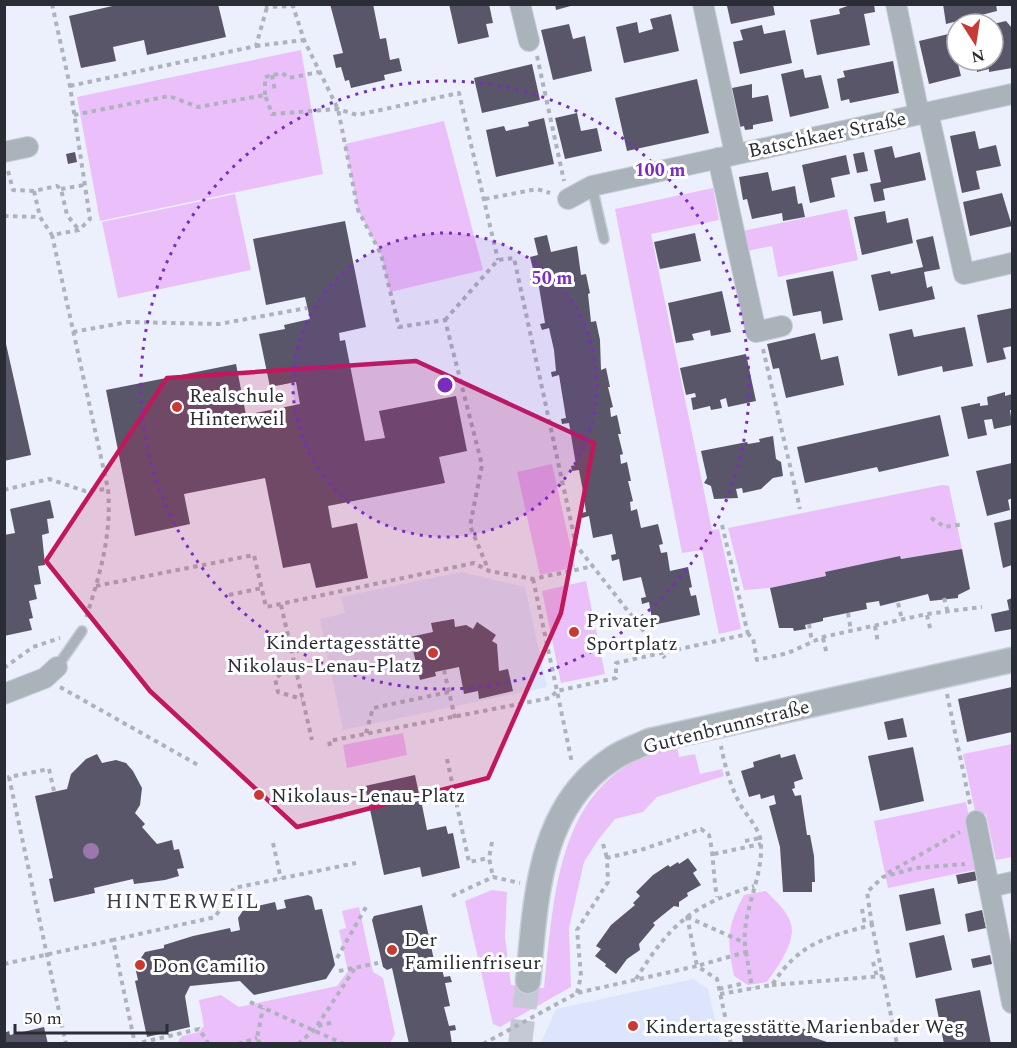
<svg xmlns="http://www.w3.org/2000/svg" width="1017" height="1048" viewBox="0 0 1017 1048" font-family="Spectral,serif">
<rect width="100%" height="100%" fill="#ecf0fd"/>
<g fill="#dde5fc">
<polygon points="461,572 525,587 547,687 343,730 320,619 345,613 341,597"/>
<polygon points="693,979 708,989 720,1043 541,1043 556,1009"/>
</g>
<g fill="#ebbffa">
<polygon points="301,50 323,174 100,221 77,97"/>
<polygon points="444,121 483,270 390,292 381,254 358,210 345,144"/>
<polygon points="713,188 719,220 651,234 712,530 719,529 741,629 719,634 702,550 682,553 615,209"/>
<polygon points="235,194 251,270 118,298 102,222"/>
<polygon points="847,209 858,260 778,277 772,246 747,251 743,231"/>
<polygon points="552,464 575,567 540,575 517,472"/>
<polygon points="942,485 949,486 962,549 901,559 900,556 825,573 826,576 770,588 744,590 728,528"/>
<polygon points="586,581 605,674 561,683 542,591"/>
<polygon points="403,733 407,755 347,768 343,745"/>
<polygon points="1012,744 1012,857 996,860 986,814 976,816 963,754"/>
<path d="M677 746 679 757 695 754 700 774 722 769 724 776 657 797 643 812 615 819 598 840 584 862 569 928 571 987 500 1027 493 1024 465 901 492 890 507 892 505 937 511 985 544 988C555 889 557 772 677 746Z"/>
<polygon points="966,802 979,869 888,888 874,821"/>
<path d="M766 891C773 899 783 907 788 917 801 937 778 966 767 982L748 985 734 976C727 939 726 929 744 895Z"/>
<polygon points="359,907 373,972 383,978 395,1034 390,1043 177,1043 182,1036 199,1032 204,1026 199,1000 221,995 239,1007 337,986 348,971 339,930 346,928 342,911"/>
</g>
<g fill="#5a5669">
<polygon points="121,4 218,4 226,37 147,55 144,40 113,47 116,61 81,68 69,16"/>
<polygon points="330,4 373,4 380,39 386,38 390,60 399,58 402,71 384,75 385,80 351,88 349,80 345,81 341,67 336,68 333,55 343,53"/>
<polygon points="449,4 489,4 493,23 486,24 489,37 458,44"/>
<polygon points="555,4 574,4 574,5 556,10"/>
<polygon points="734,4 773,4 775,15 731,24 727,6"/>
<polygon points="853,4 874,4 875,12 864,14 870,45 817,55 810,20 840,14 839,9"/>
<polygon points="943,4 996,4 997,11 946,24"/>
<polygon points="671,14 679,51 624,63 616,27 637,22 639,33 653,29 650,19"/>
<polygon points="1006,21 1012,28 1012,68 989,72 989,69 977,72 975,60 993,60 993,24"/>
<polygon points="569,24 573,39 585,36 592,71 553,80 541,30"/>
<polygon points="762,25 764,34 785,30 792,63 740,74 733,42 743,40 740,30"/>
<polygon points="957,32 957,60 961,76 929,84 919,41"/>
<polygon points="893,61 899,93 850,103 849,99 841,101 837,79 845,77 843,71"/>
<polygon points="532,64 540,100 482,113 474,78"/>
<polygon points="803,69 805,78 821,75 829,108 790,117 781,74"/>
<polygon points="697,79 709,133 627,151 615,98"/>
<polygon points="752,84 752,98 768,95 773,121 753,125 753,129 745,130 744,126 735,128 727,89"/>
<polygon points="577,113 581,131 597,128 602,151 565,159 555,118"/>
<polygon points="544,118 554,164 496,177 486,130 504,126 506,131 529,126 528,122"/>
<polygon points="975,131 979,149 996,145 1001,166 976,171 980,189 962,193 950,136"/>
<polygon points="892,146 895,158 920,152 926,180 883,189 885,200 874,202 870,184 881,182 874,150"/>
<polygon points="75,152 77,162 68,164 66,154"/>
<polygon points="864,152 868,171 857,173 853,154"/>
<polygon points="846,155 850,174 831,178 835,197 810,203 802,165"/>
<polygon points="768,172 772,191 795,186 798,204 802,203 805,217 783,221 782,213 752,219 747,199 743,200 739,177"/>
<polygon points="1002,193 1012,226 970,236 963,202"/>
<polygon points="885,211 887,223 908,218 913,243 862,255 854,217"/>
<polygon points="345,221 366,327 339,333 340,341 345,340 365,441 385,438 379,411 456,396 467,451 439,457 445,483 328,506 332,528 357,523 368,578 316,588 310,563 283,568 265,478 184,494 190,524 135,536 106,390 236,364 246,415 300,404 296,382 270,387 259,334 285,329 284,325 310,319 305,297 266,305 253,239"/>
<polygon points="695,233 701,261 660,269 654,242"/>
<polygon points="547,235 551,252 577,246 581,275 586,274 590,293 588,294 591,322 596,321 600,340 601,370 606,368 610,387 608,387 613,407 610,408 611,417 617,415 621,434 618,434 623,454 620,455 621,464 627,462 631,481 628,481 633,501 630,502 631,511 637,509 641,528 658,524 663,544 659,545 661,553 667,552 670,571 688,567 692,587 689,588 691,596 696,595 700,615 653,625 649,602 642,604 641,598 646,597 641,577 623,581 619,559 612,561 611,555 616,554 612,534 593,538 589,516 582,518 581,513 586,512 583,491 579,470 572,471 571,466 576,465 569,423 562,424 561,419 566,418 559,375 552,377 551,372 556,371 554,350 549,328 542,330 540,324 545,323 538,281 531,283 530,278 535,277 530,257 538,255 534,238"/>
<polygon points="933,236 940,269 924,272 927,288 932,286 935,299 879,311 871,275 890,271 891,274 923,267 916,240"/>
<polygon points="833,271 843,320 823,324 821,311 793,316 786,280"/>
<polygon points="722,291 731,332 711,336 710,330 692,334 694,340 676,343 668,303"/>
<polygon points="1012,308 1012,346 1003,348 1006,359 987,363 977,315"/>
<polygon points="965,327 973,366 943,372 942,366 898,376 889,334 912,329 914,337"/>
<polygon points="815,333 821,360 838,356 844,385 786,398 779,368 773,369 767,344"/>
<polygon points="4,335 31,455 4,461"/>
<polygon points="746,354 756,401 728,407 726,398 720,400 722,408 711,410 710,406 693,410 691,398 696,397 695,393 686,395 680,368"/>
<polygon points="1005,392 1005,396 1012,394 1012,410 1010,410 1012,425 994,429 992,419 984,420 987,435 968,439 961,407 980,403 980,406 988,405 987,397"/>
<polygon points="940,415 949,456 879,472 877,467 805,483 797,447"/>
<polygon points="773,436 776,459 781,462 783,476 773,478 761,489 743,493 742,488 736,489 738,498 714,499 711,486 704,483 707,478 701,451 747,442 748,444 760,442 759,439"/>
<polygon points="1012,463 1012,498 1008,500 1010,510 987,516 976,471"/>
<polygon points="50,500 54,518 47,519 49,533 42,535 45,565 38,566 41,584 34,585 37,599 29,601 33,618 29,619 32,630 4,636 4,535 15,533 10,509"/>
<polygon points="1012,519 1012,565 1003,568 994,523"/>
<polygon points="962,549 970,589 958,595 958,598 930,601 928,594 880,606 879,601 866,603 867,609 823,618 823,621 805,625 806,629 794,631 793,628 779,628 770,588 826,576 825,572 900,556 901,559"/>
<polygon points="1012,598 1012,629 995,632 991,614 1009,610 1007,600"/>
<polygon points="454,619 455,627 466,625 473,629 477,622 496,635 492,641 497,644 499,671 508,669 513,691 479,699 478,691 464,694 459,667 435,672 436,676 420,680 410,637 433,632 431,623"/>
<polygon points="1012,687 1012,732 967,742 958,699"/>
<polygon points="903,718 907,737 888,740 884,722"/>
<polygon points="913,747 924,801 880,811 868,756"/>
<polygon points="97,754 102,763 116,760 126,763 133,771 142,788 140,805 135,813 145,824 142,827 157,844 172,840 174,850 179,849 184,868 177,869 179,876 165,880 134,884 133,879 94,888 95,893 54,902 49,879 53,878 35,796 67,789 71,774 86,759"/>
<polygon points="780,754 781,758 795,754 803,779 794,782 795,788 792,789 795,796 801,795 807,835 810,835 814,856 815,882 812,882 812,892 783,892 780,847 769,806 776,804 774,795 761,799 760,794 749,797 741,771 754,767 753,762"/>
<polygon points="415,775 419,794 413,795 415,802 421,800 427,830 446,826 448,834 453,833 460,868 422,877 420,867 384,875 365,786"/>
<polygon points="688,858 697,870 693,873 701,885 687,893 688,896 679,902 679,907 674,906 653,923 655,925 639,944 640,950 627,959 616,974 605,966 606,964 595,956 601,949 596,946 611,925 635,905 633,903 640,896 636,892 653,875 668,865 670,867 678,862 679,864"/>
<polygon points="977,871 978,880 958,884 956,875"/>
<polygon points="934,888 941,924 906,931 899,895"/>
<polygon points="308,895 312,897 315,910 322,909 335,965 326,979 254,995 240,981 190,986 185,996 190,1027 147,1037 135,981 138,980 135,967 145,952 164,948 164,945 193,936 230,928 231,932 240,930 238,918 244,909 275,902 277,910 286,908 284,900"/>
<polygon points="422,905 434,960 439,958 444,977 450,976 452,982 445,983 450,1006 444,1007 449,1026 455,1025 456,1030 450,1031 452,1044 409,1044 392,968 387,970 383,967 372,920 374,916"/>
<polygon points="982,910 986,928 968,932 965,914"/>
<polygon points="944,935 952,970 916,978 909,943"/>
<polygon points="990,955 992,964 973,968 971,959"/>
<polygon points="980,990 991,1044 944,1044 935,999"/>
<polygon points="779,1020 793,1021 792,1026 813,1031 812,1037 833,1044 743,1044 742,1035 757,1035 756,1024 780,1025"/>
<polygon points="44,1027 48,1044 4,1044 4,1033 9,1031 10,1035"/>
</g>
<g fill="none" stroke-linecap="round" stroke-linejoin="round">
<polyline stroke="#c5c9d5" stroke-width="24" stroke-dasharray="24 12" stroke-linecap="butt" points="520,1044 528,981"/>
<g stroke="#c9cdd9" stroke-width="12">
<g id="service">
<polyline points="592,186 604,239"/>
<polyline points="57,667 82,631"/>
</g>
</g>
<g stroke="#c9cdd9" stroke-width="22">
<g id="minor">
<polyline points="520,4 529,41"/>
<polyline points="703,4 735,154"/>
<polyline points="896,4 919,114"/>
<polyline points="928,112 964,274 1012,263"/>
<polyline points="4,152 28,147"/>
<polyline points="718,158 756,332 782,326"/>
<polyline points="568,199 592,186 1012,94"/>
<polyline points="4,694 45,678 57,667"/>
<polyline points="976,821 1012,1003"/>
<polyline points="990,887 1012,882"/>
</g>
</g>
<g stroke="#c9cdd9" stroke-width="27">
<path id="tertiary" d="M528 981C536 902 537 808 612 759 623 751 637 747 649 741L1012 660"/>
</g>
<g stroke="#aeb2bd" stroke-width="4" stroke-dasharray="4.5 4.5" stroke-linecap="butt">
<path d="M52 4 70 86 90 219 79 230 52 235 108 489C112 535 100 574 86 618"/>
<polyline points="266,4 267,7 293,6 304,40 338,109 358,210 381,254 399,327 445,320 482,465 470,526 489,571"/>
<polyline points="256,46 304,40"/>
<polyline points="537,56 564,181"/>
<polyline points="272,75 275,91"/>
<polyline points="70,86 256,46 267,7"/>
<polyline points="265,95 265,77 282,73 289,78 319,72"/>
<polyline points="74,115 169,96 198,107 265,95 272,114 338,109 357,115 459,93 498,260"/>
<polyline points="8,171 13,190 34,191 57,186 61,189 67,215 79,230"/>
<polyline points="61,189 84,185"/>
<polyline points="34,191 40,217 52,235"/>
<polyline points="485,199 537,189 550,193"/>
<polyline points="4,216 40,217"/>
<polyline points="445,320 498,260 514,258 576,545 665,658"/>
<polyline points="73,332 128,322 219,324 307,308"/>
<polyline points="763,349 800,509"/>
<polyline points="4,490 49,479 85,491 108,489"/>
<polyline points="931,518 945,527 964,524"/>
<polyline points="722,525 748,634"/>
<polyline points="533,579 557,691 616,678 616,663 748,634 753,638 757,660 788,653 823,637 927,614 982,607"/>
<polyline points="96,586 254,555 266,607 474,563 489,571 533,579 594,566"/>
<polyline points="229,595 262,588"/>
<polyline points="944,598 948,613"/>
<polyline points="898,603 902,620"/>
<polyline points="281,605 312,740"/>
<polyline points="848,613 851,631"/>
<polyline points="927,615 931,632"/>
<polyline points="809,624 812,642"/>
<polyline points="875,626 878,643"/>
<polyline points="823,638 827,655"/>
<polyline points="294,662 275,679 278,692 302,699"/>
<polyline points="4,668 33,647 60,638"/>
<polyline points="444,670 449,692"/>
<polyline points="60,687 198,765"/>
<polyline points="947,694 970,804"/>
<polyline points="366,733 373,708 449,692 455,718"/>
<polyline points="330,746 329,741 550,698 557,691 572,763"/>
<polyline points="447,759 469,862 489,858"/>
<polyline points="54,791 49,769 9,777 66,1044"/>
<polyline points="330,820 346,816"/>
<polyline points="745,841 760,838"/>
<polyline points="492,842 489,858 493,877"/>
<polyline points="273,843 281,879"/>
<polyline points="603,844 607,858"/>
<polyline points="714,854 761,844"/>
<polyline points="888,873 960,832"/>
<polyline points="452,896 493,877 520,883"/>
<polyline points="862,909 865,926"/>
<path d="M687 916 697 966 746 952C739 915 763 881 761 844 760 828 747 817 740 804 730 785 725 766 721 746"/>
<polyline points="687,917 743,942"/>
<polyline points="872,925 867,892 883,877 915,868 965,864"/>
<polyline points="746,952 752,988"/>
<polyline points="337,958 366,907"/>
<polyline points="873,962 877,977"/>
<polyline points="4,964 113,940"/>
<polyline points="339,971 378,963"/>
<path d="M636 979C670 924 692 905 754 886"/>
<polyline points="772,985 883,976"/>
<polyline points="719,989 741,984"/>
<path d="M577 993 581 976 577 930 608 882 607 858 644 849 701 829 709 835C714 856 713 876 717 897"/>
<path d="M720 994 772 985C799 943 826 937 872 925L897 1044"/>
<polyline points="250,1002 344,1044"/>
<polyline points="318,1026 334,1022"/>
<polyline points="209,1044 199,1029 135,1044 113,940 215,917 234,888 356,863"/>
<polyline points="238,1044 257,1038"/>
<polyline points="260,1044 257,1038 263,1008"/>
<polyline points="298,1044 315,1029 355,968"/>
<polyline points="483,1044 577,993 697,966 717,979 731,1044"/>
</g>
<use href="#service" stroke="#abb3ba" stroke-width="9"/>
<use href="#minor" stroke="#abb3ba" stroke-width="20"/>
<use href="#tertiary" stroke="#abb3ba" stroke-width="24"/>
</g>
<circle fill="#9c76ae" cx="91" cy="851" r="8"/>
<path fill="#c2185b" fill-opacity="0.2" stroke="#c2185b" stroke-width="4.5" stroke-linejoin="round" d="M416 361 594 443 561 613 488 778 297 827 150 691 46 561 167 378Z"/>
<circle cx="445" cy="385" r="152" fill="#7b2cbf" fill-opacity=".12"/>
<g fill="none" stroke="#7b2cbf" stroke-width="3" stroke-dasharray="3 6">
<circle cx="445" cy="385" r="152"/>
<circle cx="445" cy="385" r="304"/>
</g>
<g fill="#c83a34" stroke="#fff" stroke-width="2">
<circle cx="177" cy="407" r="6"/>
<circle cx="574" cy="632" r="6"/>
<circle cx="433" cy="653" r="6"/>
<circle cx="259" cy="795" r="6"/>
<circle cx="392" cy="950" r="6"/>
<circle cx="140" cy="965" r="6"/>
<circle cx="633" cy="1026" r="6"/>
</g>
<g text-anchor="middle" stroke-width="6" stroke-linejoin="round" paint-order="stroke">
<g font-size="20" fill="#2a2d35" stroke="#fff">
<text transform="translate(827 134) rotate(-12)" y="7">Batschkaer Straße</text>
<text transform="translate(726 726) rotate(-14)" y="7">Guttenbrunnstraße</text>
</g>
<g font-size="20" fill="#2a2d35" stroke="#fff" text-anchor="start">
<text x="189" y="402">Realschule<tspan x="189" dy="23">Hinterweil</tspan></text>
<text x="586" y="627">Privater<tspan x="586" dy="23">Sportplatz</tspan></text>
<text x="421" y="649" text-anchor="end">Kindertagesstätte<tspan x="421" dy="23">Nikolaus-Lenau-Platz</tspan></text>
<text x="271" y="802">Nikolaus-Lenau-Platz</text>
<text x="404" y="946">Der<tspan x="404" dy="23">Familienfriseur</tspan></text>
<text x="152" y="972">Don Camilio</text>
<text x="645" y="1033">Kindertagesstätte Marienbader Weg</text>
</g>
<g font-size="21" letter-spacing="1.5" fill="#3a3f50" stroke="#fff">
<text x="183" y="908">HINTERWEIL</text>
</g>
</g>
<circle cx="445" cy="385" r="9" fill="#7b2cbf" stroke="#fff" stroke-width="3"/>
<g font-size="18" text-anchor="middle" font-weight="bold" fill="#7b2cbf" stroke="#fff" stroke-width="6" stroke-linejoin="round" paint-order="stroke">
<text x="660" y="176">100 m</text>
<text x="552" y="284">50 m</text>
</g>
<rect width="1017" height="1048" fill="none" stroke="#2a2d35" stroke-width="12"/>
<g transform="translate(975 42) rotate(168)"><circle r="28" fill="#ffffff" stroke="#aaabae" stroke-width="1.5"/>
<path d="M0-4.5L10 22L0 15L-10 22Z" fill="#c83a34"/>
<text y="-9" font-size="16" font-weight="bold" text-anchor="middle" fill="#2a2d35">N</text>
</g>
<path d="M15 1024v9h152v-9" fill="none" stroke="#2a2d35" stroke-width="3"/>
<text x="24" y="1024" font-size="18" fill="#2a2d35" stroke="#ffffff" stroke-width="4.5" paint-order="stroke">50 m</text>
</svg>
